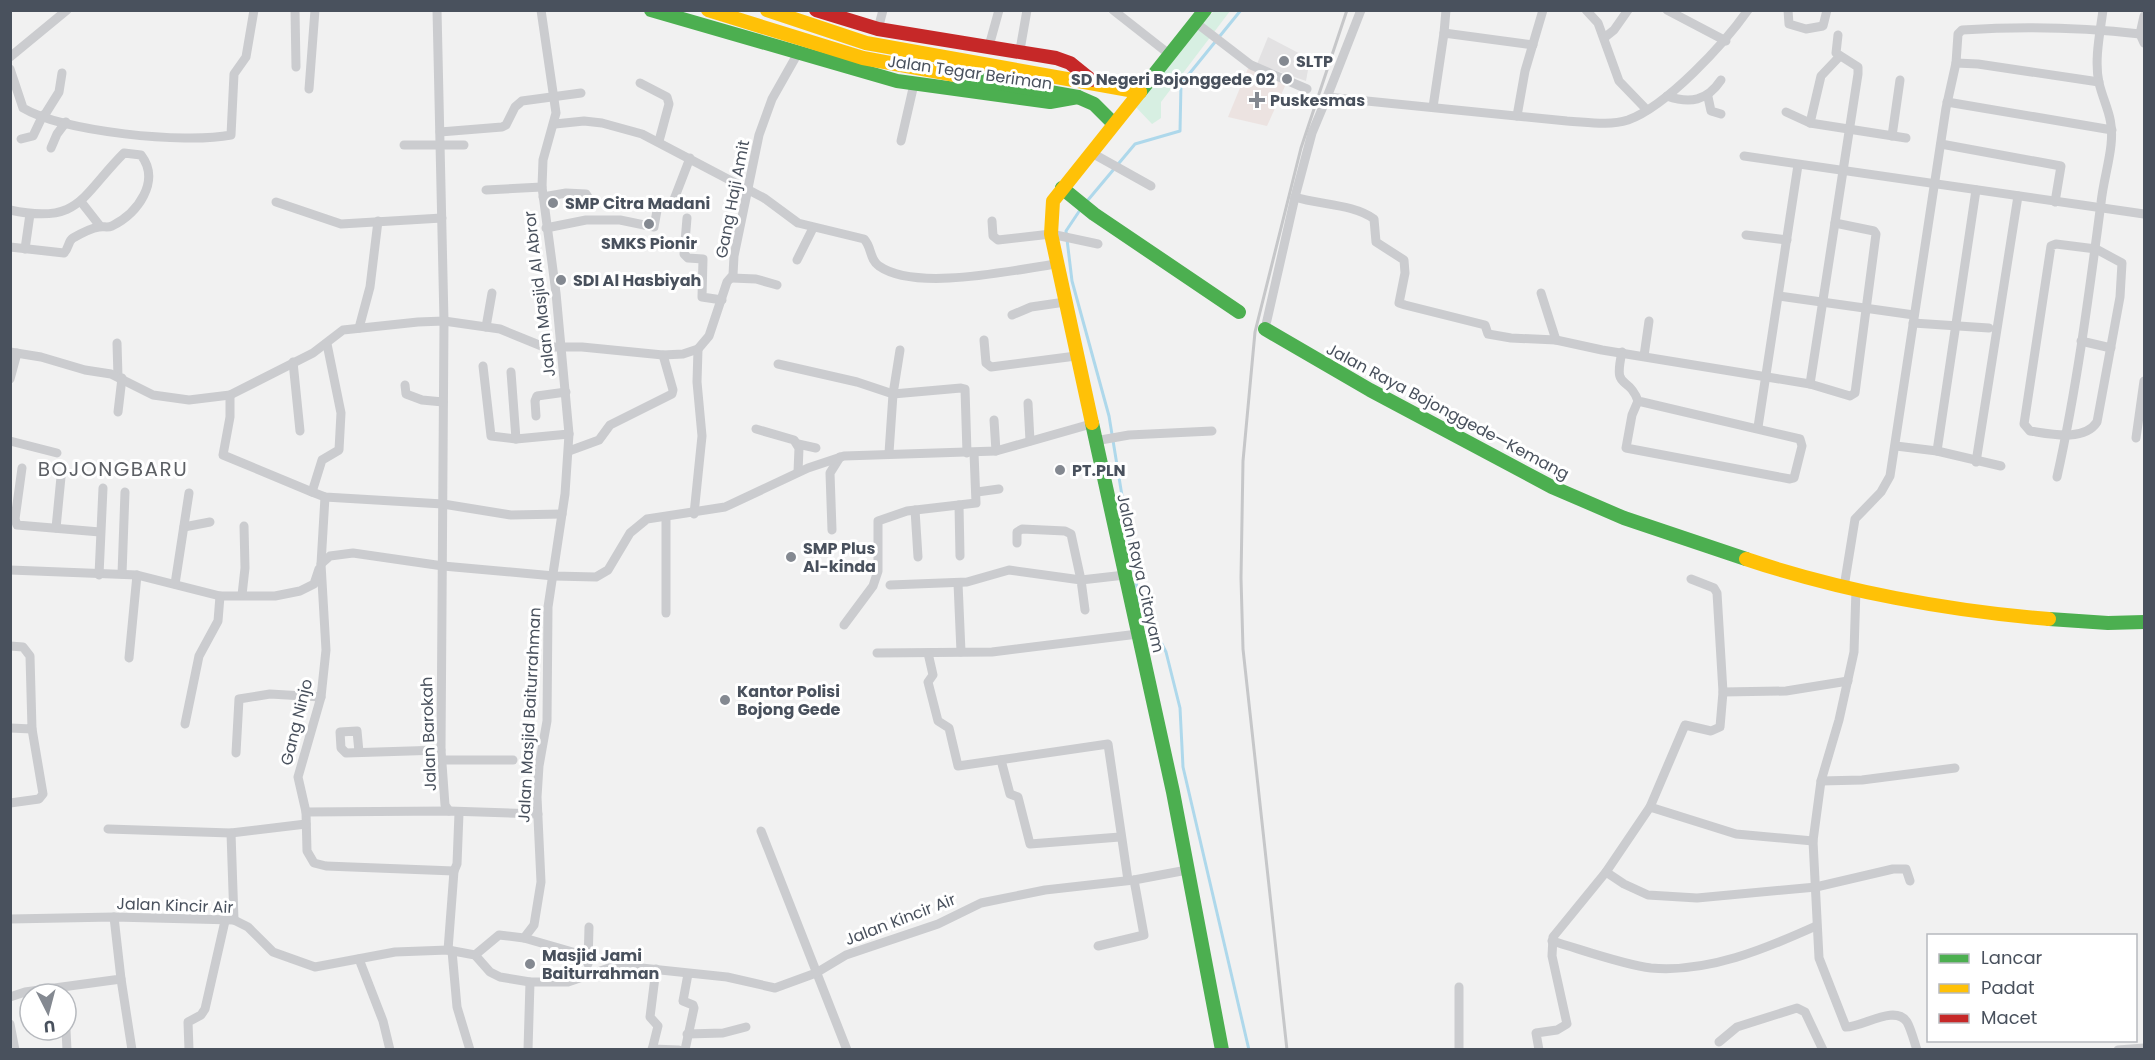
<svg xmlns="http://www.w3.org/2000/svg" width="2155" height="1060" viewBox="0 0 2155 1060" font-family="Poppins,sans-serif">
<rect width="100%" height="100%" fill="#f1f1f1"/>
<polygon fill="#e3e2e3" points="1268,37 1310,59 1306,81 1257,64"/>
<polygon fill="#ece3e1" points="1249,66 1286,84 1267,126 1228,117"/>
<polygon fill="#d7efe2" points="1214,11 1230,11 1161,102 1161,118 1152,124 1134,105"/>
<g fill="none" stroke-linecap="round" stroke-linejoin="round">
<g stroke="#aed8eb" stroke-width="3">
<polyline points="1088,200 1135,144 1180,131 1181,84 1241,10"/>
<polyline points="1080,210 1066,231 1072,281 1109,416 1139,600 1166,652 1180,708 1183,767 1249,1050"/>
</g>
<g stroke="#cbcccf" stroke-width="9">
<polyline points="295,10 296,67"/>
<polyline points="437,10 444,321 441,750 445,805 449,811"/>
<polyline points="1113,10 1169,54"/>
<polyline points="1586,10 1598,23 1619,81 1646,109"/>
<polyline points="1667,10 1726,41"/>
<path d="M1748 10C1724 44 1667 106 1628 120 1609 126 1587 122 1567 121L1327 97 1312 133 1295 197C1320 205 1354 204 1374 219L1376 242 1404 260 1405 273 1399 303 1405 305 1485 325 1488 334 1511 338 1556 340 1602 350 1810 384 1850 396 1855 393 1876 234 1874 231 1835 223"/>
<polyline points="1788,10 1789,24 1806,29 1823,26 1827,10"/>
<polyline points="1195,22 1251,65 1307,89"/>
<polyline points="878,29 883,10"/>
<polyline points="1444,33 1446,10"/>
<polyline points="2140,34 2144,16"/>
<polyline points="1604,38 1614,30 1628,10"/>
<polyline points="989,46 999,10"/>
<polyline points="1020,50 1027,10"/>
<polyline points="10,57 67,10"/>
<path d="M1956 63 1958 34 1962 30C2022 26 2080 27 2140 34L2144 43"/>
<path d="M10 69 23 108C63 132 185 144 231 135L234 74 246 57 254 10"/>
<polyline points="640,83 667,97 669,104 659,141"/>
<polyline points="309,89 315,10"/>
<path d="M1667 96C1690 104 1707 101 1721 80"/>
<polyline points="1327,97 1361,10"/>
<polyline points="1708,97 1711,111 1721,114"/>
<polyline points="1947,102 2112,130"/>
<polyline points="1433,107 1444,33 1533,45"/>
<polyline points="1786,112 1810,123 1906,138"/>
<polyline points="44,116 59,92 62,73"/>
<polyline points="1517,116 1525,71 1543,10"/>
<polyline points="1810,123 1821,76 1839,57"/>
<path d="M555 124 584 121 602 123 642 134 764 198 798 223 864 239C872 247 869 259 879 266 916 292 1013 270 1056 264"/>
<polyline points="440,132 502,127 506,125 515,107 522,101 581,93"/>
<polyline points="1892,136 1900,80"/>
<polyline points="21,139 33,136 43,115"/>
<polyline points="901,141 914,84"/>
<polyline points="1941,144 2061,166 2055,202"/>
<polyline points="404,145 464,145"/>
<polyline points="51,148 57,134 66,122"/>
<polyline points="1090,152 1151,186"/>
<polyline points="1744,156 2144,214"/>
<polyline points="486,190 542,187"/>
<polyline points="543,197 566,193 586,194 591,202"/>
<polyline points="276,202 341,224 442,218"/>
<polyline points="82,203 100,226"/>
<path d="M10 210C80 225 81 196 124 153L141 155C161 181 138 213 112 226 107 228 104 226 99 227 92 228 80 234 73 238 68 241 69 248 64 253L10 247"/>
<polyline points="687,218 684,254 688,258 703,259 702,297 722,300"/>
<polyline points="992,221 993,236 998,240 1051,234 1098,244"/>
<polyline points="546,228 586,220 620,220 654,227 658,205 673,202 690,158"/>
<polyline points="1746,235 1787,240"/>
<path d="M2056 244 2096 249 2122 263 2120 297 2097 422C2084 442 2050 434 2030 431L2024 424 2051 246Z"/>
<polyline points="25,249 30,214"/>
<polyline points="797,260 813,228"/>
<polyline points="732,278 756,279 777,285"/>
<polyline points="1541,293 1556,340"/>
<polyline points="1779,296 1914,315"/>
<polyline points="1012,315 1031,307 1065,302"/>
<polyline points="1913,323 1989,328"/>
<polyline points="486,327 492,293"/>
<polyline points="359,328 370,287 378,221"/>
<polyline points="1265,329 1295,197"/>
<polyline points="984,340 986,363 991,367 1076,356"/>
<polyline points="2081,341 2111,348"/>
<polyline points="117,343 118,377"/>
<polyline points="10,352 41,357 85,370 111,374 153,395 189,400 230,395 313,353 343,330 418,322 444,321 500,329 544,347 582,347 663,355 683,354 698,349 709,336 727,282 733,275 734,256 759,135 772,99 798,53"/>
<path d="M1622 352C1613 393 1628 373 1638 401L1632 415 1626 448 1790 479 1794 478 1802 446 1800 439 1638 401"/>
<polyline points="1644,356 1649,321"/>
<polyline points="293,362 300,431"/>
<polyline points="778,364 857,382 893,394 961,388 965,389 967,453"/>
<polyline points="483,366 491,436 516,439 569,434"/>
<polyline points="511,372 516,439"/>
<polyline points="10,379 17,353"/>
<polyline points="1810,384 1858,74 1858,67 1836,53 1838,35"/>
<polyline points="405,385 406,394 422,400 443,402"/>
<polyline points="230,395 230,417 223,455 312,492 325,497 443,504 511,515 562,514"/>
<polyline points="1028,403 1030,441"/>
<polyline points="118,412 122,378"/>
<polyline points="536,416 535,401 537,396 566,392"/>
<polyline points="994,420 996,451"/>
<polyline points="1758,427 1798,165"/>
<polyline points="756,429 794,440 799,448 798,472"/>
<polyline points="2136,438 2144,381"/>
<polyline points="10,441 57,453"/>
<polyline points="1095,441 1129,435 1212,431"/>
<polyline points="798,444 816,448"/>
<polyline points="1896,446 1937,451 2001,466"/>
<polyline points="569,451 599,440 610,425 672,394 673,390 663,355"/>
<polyline points="1937,451 1976,190"/>
<polyline points="889,453 893,394 900,350"/>
<polyline points="1976,462 2018,196"/>
<polyline points="22,468 15,519 17,525 100,532"/>
<path d="M2057 477C2077 387 2089 294 2101 203 2103 183 2109 164 2111 145 2114 117 2105 107 2099 83 2094 61 2100 33 2103 10"/>
<polyline points="312,492 322,460 339,450 341,413 327,344"/>
<polyline points="977,492 999,489"/>
<polyline points="325,497 321,564 326,650 321,697 298,777 306,812 307,851 314,863 326,866 454,871 457,864 459,813"/>
<polyline points="959,505 960,556"/>
<polyline points="915,510 918,557"/>
<polyline points="694,514 702,436 697,382 698,349"/>
<polyline points="184,527 210,522"/>
<polyline points="56,528 61,477"/>
<polyline points="832,530 830,473 840,457"/>
<polyline points="1017,543 1017,532 1022,529 1065,531 1071,534 1081,580 1125,575"/>
<polyline points="321,564 330,556 353,553 443,566 554,576 596,577 608,570 630,533 647,519 725,507 808,468 844,456 996,451 1091,424"/>
<polyline points="10,570 137,575 220,596 275,596 300,591 314,584 319,569"/>
<polyline points="122,574 125,492"/>
<polyline points="99,575 103,488"/>
<polyline points="958,583 961,652"/>
<polyline points="175,584 189,493"/>
<polyline points="890,585 967,582 1009,570 1081,580 1085,610"/>
<polyline points="1844,587 1855,519 1881,492 1890,476 1946,108 1956,63 1978,64 2099,82"/>
<path d="M1856 589 1854 652 1839 720 1821 781 1813 841 1819 958 1846 1027C1863 1027 1895 1004 1907 1022 1911 1029 1914 1041 1917 1050"/>
<polyline points="242,595 245,568 244,526"/>
<polyline points="666,613 666,517"/>
<polyline points="844,625 873,586 878,571 878,521 907,511 976,503 974,453"/>
<polyline points="10,646 23,647 30,656 32,729 10,728"/>
<polyline points="877,653 992,652 1138,634"/>
<polyline points="928,653 933,675 928,682 938,721 949,728 958,766 1108,744 1128,880"/>
<polyline points="129,658 137,575"/>
<polyline points="1723,692 1786,691 1848,681"/>
<polyline points="185,724 199,656 218,621 220,596"/>
<polyline points="359,752 357,731 340,732 341,748 346,753 441,750"/>
<polyline points="236,753 239,699 270,694 321,697"/>
<polyline points="442,760 513,760"/>
<polyline points="1001,760 1010,794 1018,797 1030,844 1120,837"/>
<polyline points="1821,781 1862,780 1955,768"/>
<polyline points="10,803 39,799 43,794 32,729"/>
<polyline points="1650,807 1685,725 1711,731 1720,727 1723,692 1717,593 1714,588 1691,579"/>
<polyline points="306,812 449,811 538,814"/>
<polyline points="108,829 231,833 306,824"/>
<polyline points="761,831 847,1050"/>
<polyline points="231,833 234,920"/>
<polyline points="1606,872 1624,884 1648,895 1697,898 1816,887 1893,869 1906,869 1910,881"/>
<polyline points="10,919 114,917 234,920 248,927 273,952 315,967 395,952 448,950 475,955 490,972 500,977 530,982 568,982 609,968 632,967 727,977 775,988 816,973 846,955 938,924 981,903 1045,890 1134,880 1187,870"/>
<polyline points="524,938 583,955 588,960"/>
<path d="M1552 941C1580 949 1624 965 1651 968 1708 973 1765 949 1816 926"/>
<polyline points="1098,946 1144,935 1134,880"/>
<polyline points="448,950 454,871"/>
<polyline points="452,951 457,1007 470,1050"/>
<polyline points="475,955 499,935 524,938 534,925 541,882 537,797 539,766 547,721 548,607 565,494 569,434 556,293 542,187 543,160 556,113 541,10"/>
<polyline points="359,959 383,1021 390,1050"/>
<polyline points="588,964 589,927"/>
<polyline points="121,979 132,1050"/>
<polyline points="1459,987 1459,1050"/>
<polyline points="10,997 25,992 121,979 114,917"/>
<polyline points="10,1024 15,1050"/>
<polyline points="66,1030 67,1050"/>
<polyline points="687,1034 723,1033 746,1027"/>
<polyline points="1719,1042 1737,1027 1797,1008 1805,1012 1823,1050"/>
<polyline points="652,1049 679,1050"/>
<polyline points="189,1050 188,1022 201,1015 205,1009 225,921"/>
<polyline points="528,1050 530,982"/>
<polyline points="652,1050 658,1026 650,1017 656,969"/>
<polyline points="685,1050 694,1008 693,1005 683,1001 688,974"/>
<polyline points="1539,1050 1536,1033 1557,1030 1567,1024 1552,956 1553,937 1606,872 1650,807 1736,834 1813,841"/>
<polyline points="2118,1050 2144,1048"/>
</g>
<g stroke="#4caf50" stroke-width="14">
<polyline points="651,10 897,81 1050,102 1078,97"/>
<polyline points="955,75 1078,97 1094,104 1113,123"/>
<polyline points="1140,92 1205,10"/>
<polyline points="1062,188 1094,214 1239,312"/>
<polyline points="1265,329 1370,390 1552,487 1624,518 1746,559"/>
<polyline points="1092,423 1173,792 1222,1050"/>
<polyline points="2049,619 2108,623 2144,622"/>
</g>
<g stroke="#ffc107" stroke-width="14">
<polyline points="708,10 863,58 955,75"/>
<polyline points="767,10 866,43 1140,92"/>
<polyline points="1092,423 1051,234 1053,201 1140,92"/>
<path d="M1746 559C1841 591 1949 611 2049 619"/>
</g>
<polyline stroke="#c62828" stroke-width="14" points="816,10 878,29 1056,58 1070,63 1091,80"/>
<polyline stroke="#c6c7c9" stroke-width="3" points="1287,1050 1243,649 1241,578 1243,461 1255,332 1301,148 1347,10"/>
</g>
<g fill="#848991" stroke="#fff" stroke-width="2">
<circle cx="1284" cy="61" r="6"/>
<circle cx="1287" cy="79" r="6"/>
<path d="M1254 91h6v6h6v6h-6v6h-6v-6h-6v-6h6z"/>
<circle cx="553" cy="203" r="6"/>
<circle cx="649" cy="224" r="6"/>
<circle cx="561" cy="280" r="6"/>
<circle cx="1060" cy="470" r="6"/>
<circle cx="791" cy="557" r="6"/>
<circle cx="725" cy="700" r="6"/>
<circle cx="530" cy="964" r="6"/>
</g>
<g text-anchor="middle" stroke-width="6" stroke-linejoin="round" paint-order="stroke">
<g font-size="16" font-weight="bold" fill="#49515d" stroke="#fff" text-anchor="start">
<text x="1296" y="67">SLTP</text>
<text x="1275" y="85" text-anchor="end">SD Negeri Bojonggede 02</text>
<text x="1270" y="106">Puskesmas</text>
<text x="565" y="209">SMP Citra Madani</text>
<text x="649" y="249" text-anchor="middle">SMKS Pionir</text>
<text x="573" y="286">SDI Al Hasbiyah</text>
<text x="1072" y="476">PT.PLN</text>
<text x="803" y="554">SMP Plus<tspan x="803" dy="18">Al-kinda</tspan></text>
<text x="737" y="697">Kantor Polisi<tspan x="737" dy="18">Bojong Gede</tspan></text>
<text x="542" y="961">Masjid Jami<tspan x="542" dy="18">Baiturrahman</tspan></text>
</g>
<g font-size="16" fill="#49515d" stroke="#fff">
<text transform="translate(970 72) rotate(8)" y="6">Jalan Tegar Beriman</text>
<text transform="translate(732 199) rotate(-79)" y="6">Gang Haji Amit</text>
<text transform="translate(539 294) rotate(-97)" y="6">Jalan Masjid Al Abror</text>
<text transform="translate(1448 411) rotate(28)" y="6">Jalan Raya Bojonggede—Kemang</text>
<text transform="translate(1141 573) rotate(77)" y="6">Jalan Raya Citayam</text>
<text transform="translate(529 715) rotate(-87)" y="6">Jalan Masjid Baiturrahman</text>
<text transform="translate(296 722) rotate(-76)" y="6">Gang Ninjo</text>
<text transform="translate(428 734) rotate(-92)" y="6">Jalan Barokah</text>
<text transform="translate(175 905) rotate(2)" y="6">Jalan Kincir Air</text>
<text transform="translate(900 919) rotate(-21)" y="6">Jalan Kincir Air</text>
</g>
<g font-size="20" letter-spacing="1.5" fill="#5d6065" stroke="#fff">
<text x="113" y="476">BOJONGBARU</text>
</g>
</g>
<rect width="2155" height="1060" fill="none" stroke="#49515d" stroke-width="24"/>
<rect x="1927" y="934" width="210" height="108" fill="#ffffff" stroke="#b6b9be" stroke-width="1.5"/>
<rect x="1939" y="954" width="30" height="9" fill="#4caf50" stroke="#b6b9be" stroke-width="1.5"/>
<text x="1981" y="964" font-size="18" fill="#49515d">Lancar</text>
<rect x="1939" y="984" width="30" height="9" fill="#ffc107" stroke="#b6b9be" stroke-width="1.5"/>
<text x="1981" y="994" font-size="18" fill="#49515d">Padat</text>
<rect x="1939" y="1014" width="30" height="9" fill="#c62828" stroke="#b6b9be" stroke-width="1.5"/>
<text x="1981" y="1024" font-size="18" fill="#49515d">Macet</text>
<g transform="translate(48 1012) rotate(174)"><circle r="28" fill="#ffffff" stroke="#b6b9be" stroke-width="1.5"/>
<path d="M0-4.5L10 22L0 15L-10 22Z" fill="#848991"/>
<text y="-9" font-size="16" font-weight="bold" text-anchor="middle" fill="#49515d">U</text>
</g>
</svg>
